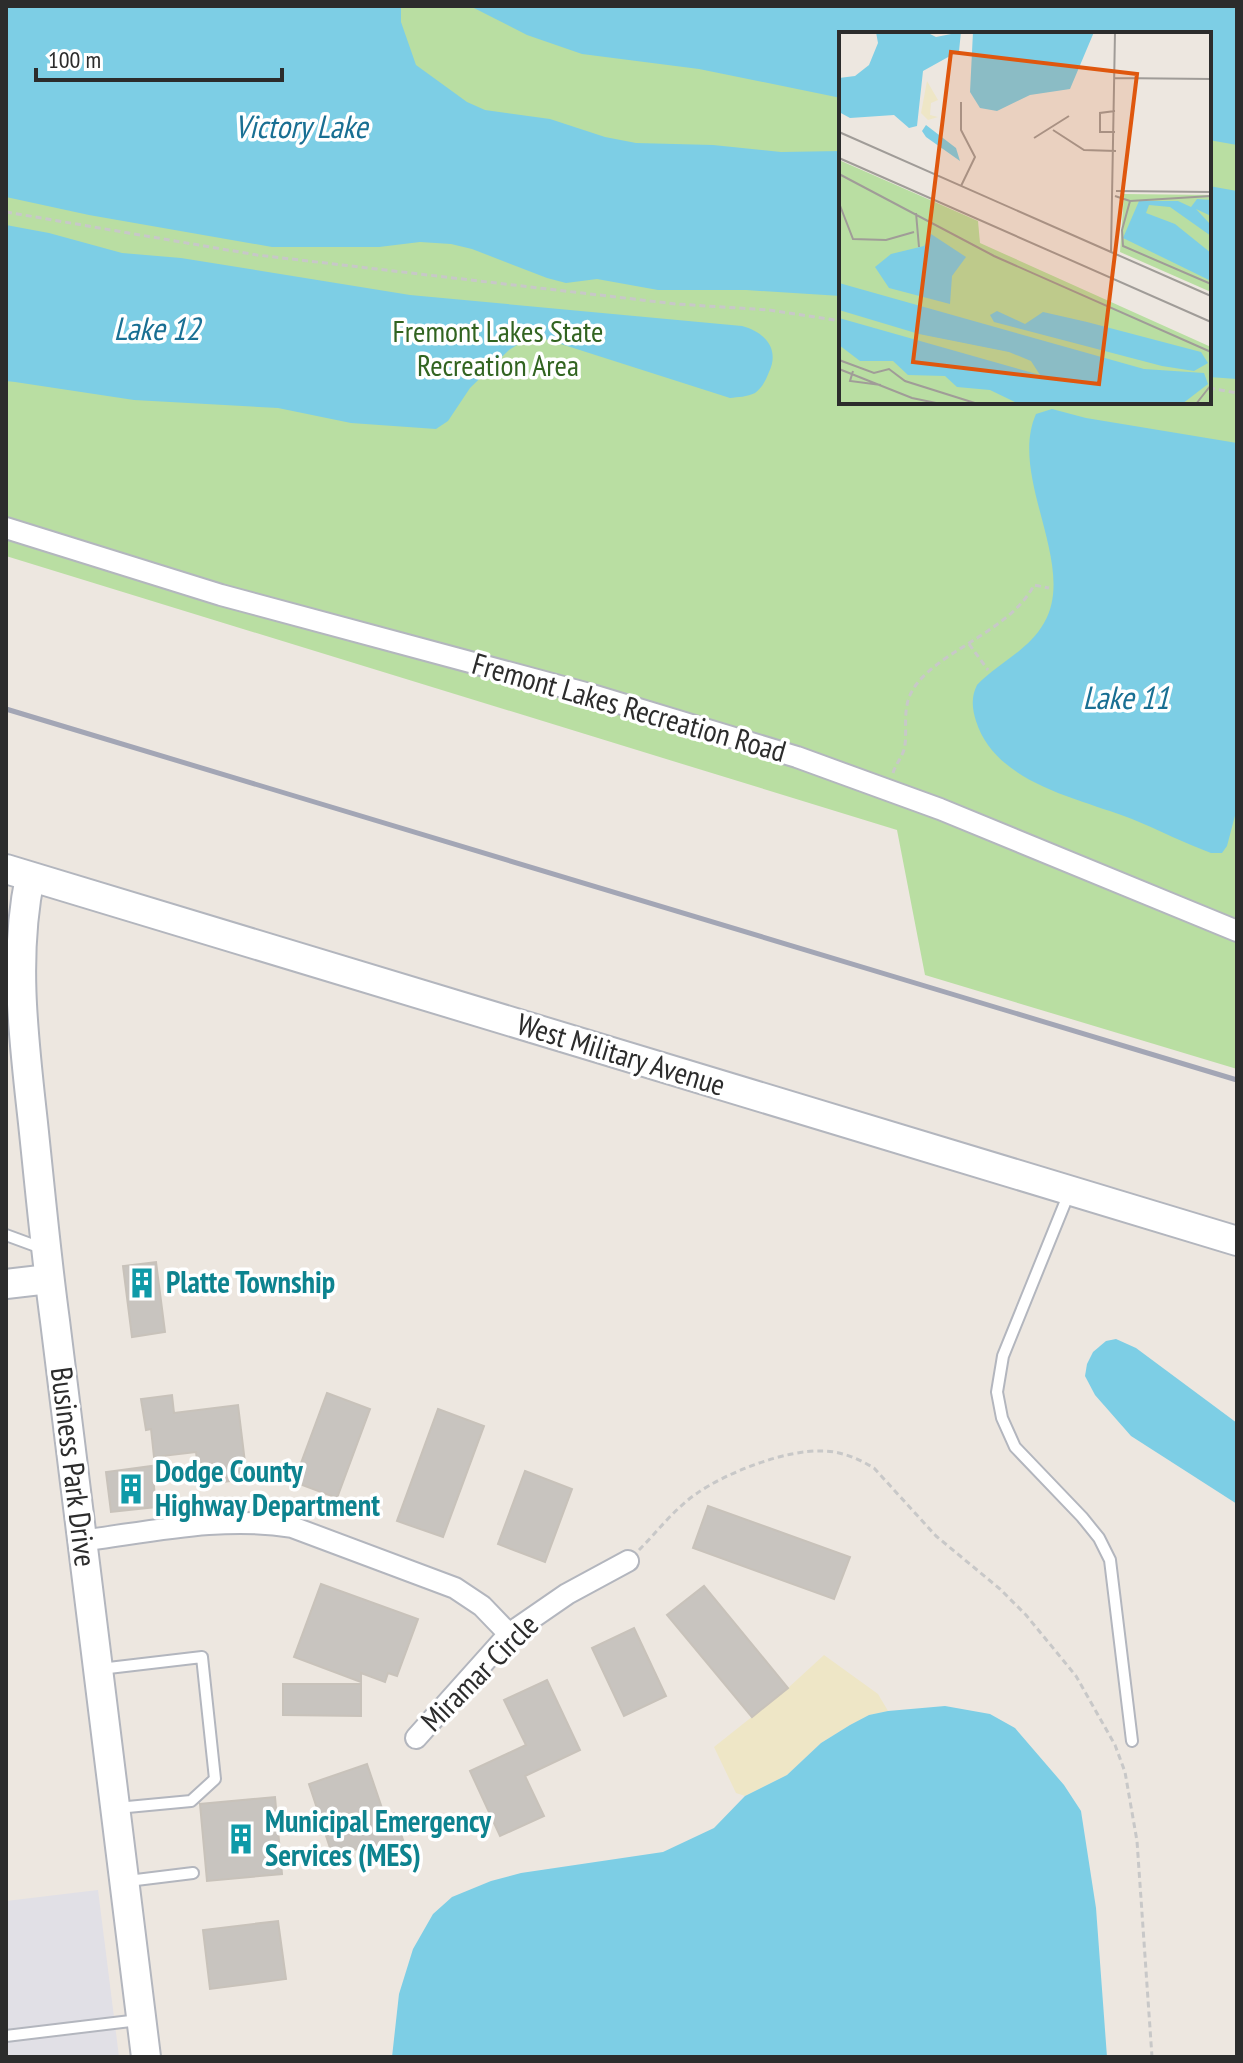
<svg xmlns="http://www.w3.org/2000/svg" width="1243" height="2063" viewBox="0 0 1243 2063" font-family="'PT Sans Narrow',sans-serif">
<rect width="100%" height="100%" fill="#ede7e0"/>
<polygon fill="#e1e0e6" points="98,1890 119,2057 6,2057 6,1901"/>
<path fill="#b9dea2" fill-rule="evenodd" d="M6 6H1237V1069L925 975 897 830 6 556ZM841 34H1209V402H841Z"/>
<polygon fill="#eee6c6" points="824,1655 878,1694 888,1711 869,1715 850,1725 821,1743 787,1775 745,1796 736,1793 714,1747 788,1688"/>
<g fill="#7dcee5">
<polygon points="6,6 401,6 401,22 416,65 467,102 485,110 550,119 605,137 636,143 713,145 781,152 841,151 841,296 746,290 658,290 597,279 566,283 547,278 472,249 451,244 420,242 379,247 272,247 89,215 6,197"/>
<polygon points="470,6 1237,6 1237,145 1209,140 1209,34 841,34 841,98 699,69 582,54 527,35"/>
<polygon points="1209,186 1237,191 1237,379 1209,377"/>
<path d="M6 225 49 233 122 253 181 258 410 295 742 326C765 332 780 349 769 372 766 380 762 388 755 393 747 397 738 397 730 398L539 337 525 340 509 350 470 388 448 421 436 429 351 423 278 408 134 400 15 382 6 381Z"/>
<path d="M1052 409 1086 418 1237 443V808L1227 846 1222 853H1211C1184 843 1159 830 1132 819 1079 798 996 784 976 721 972 708 971 697 977 685 998 663 1028 651 1044 623 1078 565 1008 477 1036 414Z"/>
<polygon points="1116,1339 1136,1348 1237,1423 1237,1504 1131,1436 1095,1395 1085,1376 1087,1364 1093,1352 1106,1341"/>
<polygon points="945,1706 990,1714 1015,1728 1064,1785 1081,1811 1096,1908 1107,2057 392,2057 399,1994 413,1949 433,1914 452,1897 491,1881 521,1873 663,1852 714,1828 745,1796 787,1775 821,1743 850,1725 869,1715 888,1711"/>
</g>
<g fill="#c8c4bf" stroke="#c8c2ba" stroke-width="2">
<polygon points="156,1262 165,1332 132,1337 123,1266"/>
<polygon points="327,1393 370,1409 337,1498 294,1482"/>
<polygon points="172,1395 174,1413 238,1405 247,1479 200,1485 196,1452 154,1457 151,1429 146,1430 141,1399"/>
<polygon points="438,1409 484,1426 443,1537 397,1521"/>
<polygon points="152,1466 156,1507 111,1512 106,1472"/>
<polygon points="525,1471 572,1489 545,1562 498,1544"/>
<polygon points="708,1506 850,1557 834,1599 693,1548"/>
<polygon points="321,1584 418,1619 397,1676 388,1673 385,1682 361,1673 361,1682 294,1657"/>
<polygon points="704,1586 788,1688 752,1717 667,1615"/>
<polygon points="634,1628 666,1696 624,1716 592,1648"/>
<polygon points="547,1680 580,1750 525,1776 544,1816 500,1836 470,1771 526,1745 504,1700"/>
<polygon points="283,1684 361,1684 361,1716 283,1715"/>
<polygon points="367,1764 385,1817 394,1813 405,1846 379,1855 375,1843 333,1857 309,1784"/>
<polygon points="275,1797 282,1874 207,1881 200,1804"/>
<polygon points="278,1921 286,1979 210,1989 203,1930"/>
</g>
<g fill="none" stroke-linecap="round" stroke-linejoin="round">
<g stroke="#b3b6be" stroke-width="14">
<g id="lane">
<polyline points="1069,1193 1003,1356 997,1392 1002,1418 1015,1447 1082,1517 1099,1538 1110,1560 1132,1741"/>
<polyline points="6,1235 44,1249"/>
<polyline points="100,1669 202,1657 215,1779 191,1801 117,1808"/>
<polyline points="128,1881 193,1873"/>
<polyline points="6,2036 139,2020"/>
</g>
</g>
<g stroke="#b3b6be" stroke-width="24">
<g id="street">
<polyline points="6,528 221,595 589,694 797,757 940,809 1237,931"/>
<path d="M81 1541C150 1532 223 1515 292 1527L455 1588 482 1606 509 1634"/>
<polyline points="416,1738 509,1634 567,1594 628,1561"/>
</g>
</g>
<g stroke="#b3b6be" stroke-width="32">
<g id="secondary">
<polyline points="6,869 1237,1241"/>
<path d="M30 877C13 958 24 1041 33 1123 40 1189 46 1255 55 1321 85 1566 116 1811 146 2057"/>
<polyline points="6,1284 49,1279"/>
</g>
</g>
<g stroke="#c8c8c8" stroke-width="3" stroke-dasharray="6 4" stroke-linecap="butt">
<polyline points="6,212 257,255 676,304 769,310 841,321"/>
<polyline points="1209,388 1237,393"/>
<polyline points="969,644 988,670"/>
<path d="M893 773C896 763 904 755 905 745 907 729 903 711 910 695 929 653 1009 634 1034 585L1049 588"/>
<path d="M639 1550C657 1532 674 1509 696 1494 725 1473 787 1449 823 1451 841 1451 859 1459 874 1468L936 1536 1000 1589 1026 1615 1076 1676 1115 1745 1125 1772 1137 1841 1152 2057"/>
</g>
<use href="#lane" stroke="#fff" stroke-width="10"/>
<use href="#street" stroke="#fff" stroke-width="20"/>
<use href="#secondary" stroke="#fff" stroke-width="28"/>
<polyline stroke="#a3a6b5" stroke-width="5" points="6,709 1237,1080"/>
</g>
<defs>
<g id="building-bare" transform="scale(2.4)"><path d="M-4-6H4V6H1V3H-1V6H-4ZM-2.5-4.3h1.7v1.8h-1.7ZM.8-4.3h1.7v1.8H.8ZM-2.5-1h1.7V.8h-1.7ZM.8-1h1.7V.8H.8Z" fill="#0f9aa8" stroke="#fff" stroke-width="2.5" paint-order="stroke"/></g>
</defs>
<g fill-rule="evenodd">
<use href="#building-bare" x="142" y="1283"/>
<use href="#building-bare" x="131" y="1489"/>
<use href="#building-bare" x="241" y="1839"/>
</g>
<g text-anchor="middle" stroke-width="7" stroke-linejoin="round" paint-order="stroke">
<g font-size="30" fill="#326421" stroke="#fff">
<text x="498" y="342">Fremont Lakes State<tspan x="498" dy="34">Recreation Area</tspan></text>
</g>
<g font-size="30" fill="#2c2c2c" stroke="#fff">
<text transform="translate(629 708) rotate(16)" y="10">Fremont Lakes Recreation Road</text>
<text transform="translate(621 1055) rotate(17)" y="10">West Military Avenue</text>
<text transform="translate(73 1467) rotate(83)" y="10">Business Park Drive</text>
<text transform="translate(480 1673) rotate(-45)" y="10">Miramar Circle</text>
</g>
<g font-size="30" font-weight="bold" fill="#0d838f" stroke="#fff" text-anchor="start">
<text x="166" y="1293">Platte Township</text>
<text x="155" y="1482">Dodge County<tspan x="155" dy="34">Highway Department</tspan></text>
<text x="265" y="1832">Municipal Emergency<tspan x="265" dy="34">Services (MES)</tspan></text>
</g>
<g font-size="32" font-style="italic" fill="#196f93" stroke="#fff">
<text x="301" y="138">Victory Lake</text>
<text x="157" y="340">Lake 12</text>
<text x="1126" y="709">Lake 11</text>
</g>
</g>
<g transform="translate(839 32)">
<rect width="372" height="372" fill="#ede7e0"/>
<path d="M0 128 139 189 141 211 372 315V372H0ZM285 162 372 163V260L281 220Z" fill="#b9dea2"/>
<path d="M88 49 99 68 92 71 91 83 99 85 89 88 82 81Z" fill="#eee6c6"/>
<path d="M37 0H87L97 5 122 0 120 19 84 39 78 94 70 96 55 83 11 86 0 80V46L16 44 30 33 39 11ZM134 0H255L231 57 191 63 158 79 141 76 131 60ZM87 93 117 116 121 129 87 105 83 99ZM358 167 372 168V184L357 177 372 193V204L331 175 310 173 307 181 336 192 372 221V249L284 206 300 169H339L352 175ZM92 202 127 225 113 244 111 272 50 256 36 235 52 222 85 214ZM0 251 305 337 365 341 369 352 343 372H180L151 358 118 355 106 344 69 343 54 329H21L0 313V286L201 343 192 329 170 320 80 302 0 278ZM158 279 186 292 204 280 248 290 362 320 369 331 355 339 323 334 155 290 151 283Z" fill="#7dcee5"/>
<path fill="none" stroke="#a09c98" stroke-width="2" d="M276 0 272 220 372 264M276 46 372 47M276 79 261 81V100H276M214 98 245 118 277 119M0 100 272 220M195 106 230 84M0 126 372 290M0 142 155 224 372 320M122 154 136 125 122 98V70M277 159 372 160M276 164 291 169 372 164M291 169 283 198 284 214 372 252M0 171 14 207 47 208 75 200M77 181 80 215M0 328 35 341 50 337 66 349 139 372M0 337 73 366 102 372M14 339 11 349 42 353M357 372 372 353"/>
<path fill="#df570e" fill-opacity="0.15" stroke="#df570e" stroke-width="4" d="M112 20 298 42 260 352 74 330Z"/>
<rect width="372" height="372" fill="none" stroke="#2c2c2c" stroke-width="4"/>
</g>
<rect width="1243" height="2063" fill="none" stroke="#2c2c2c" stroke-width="16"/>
<path d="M36 68v12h246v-12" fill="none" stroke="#2c2c2c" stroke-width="4"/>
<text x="48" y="68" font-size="24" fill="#2c2c2c" stroke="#ffffff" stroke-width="6" paint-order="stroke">100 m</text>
</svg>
